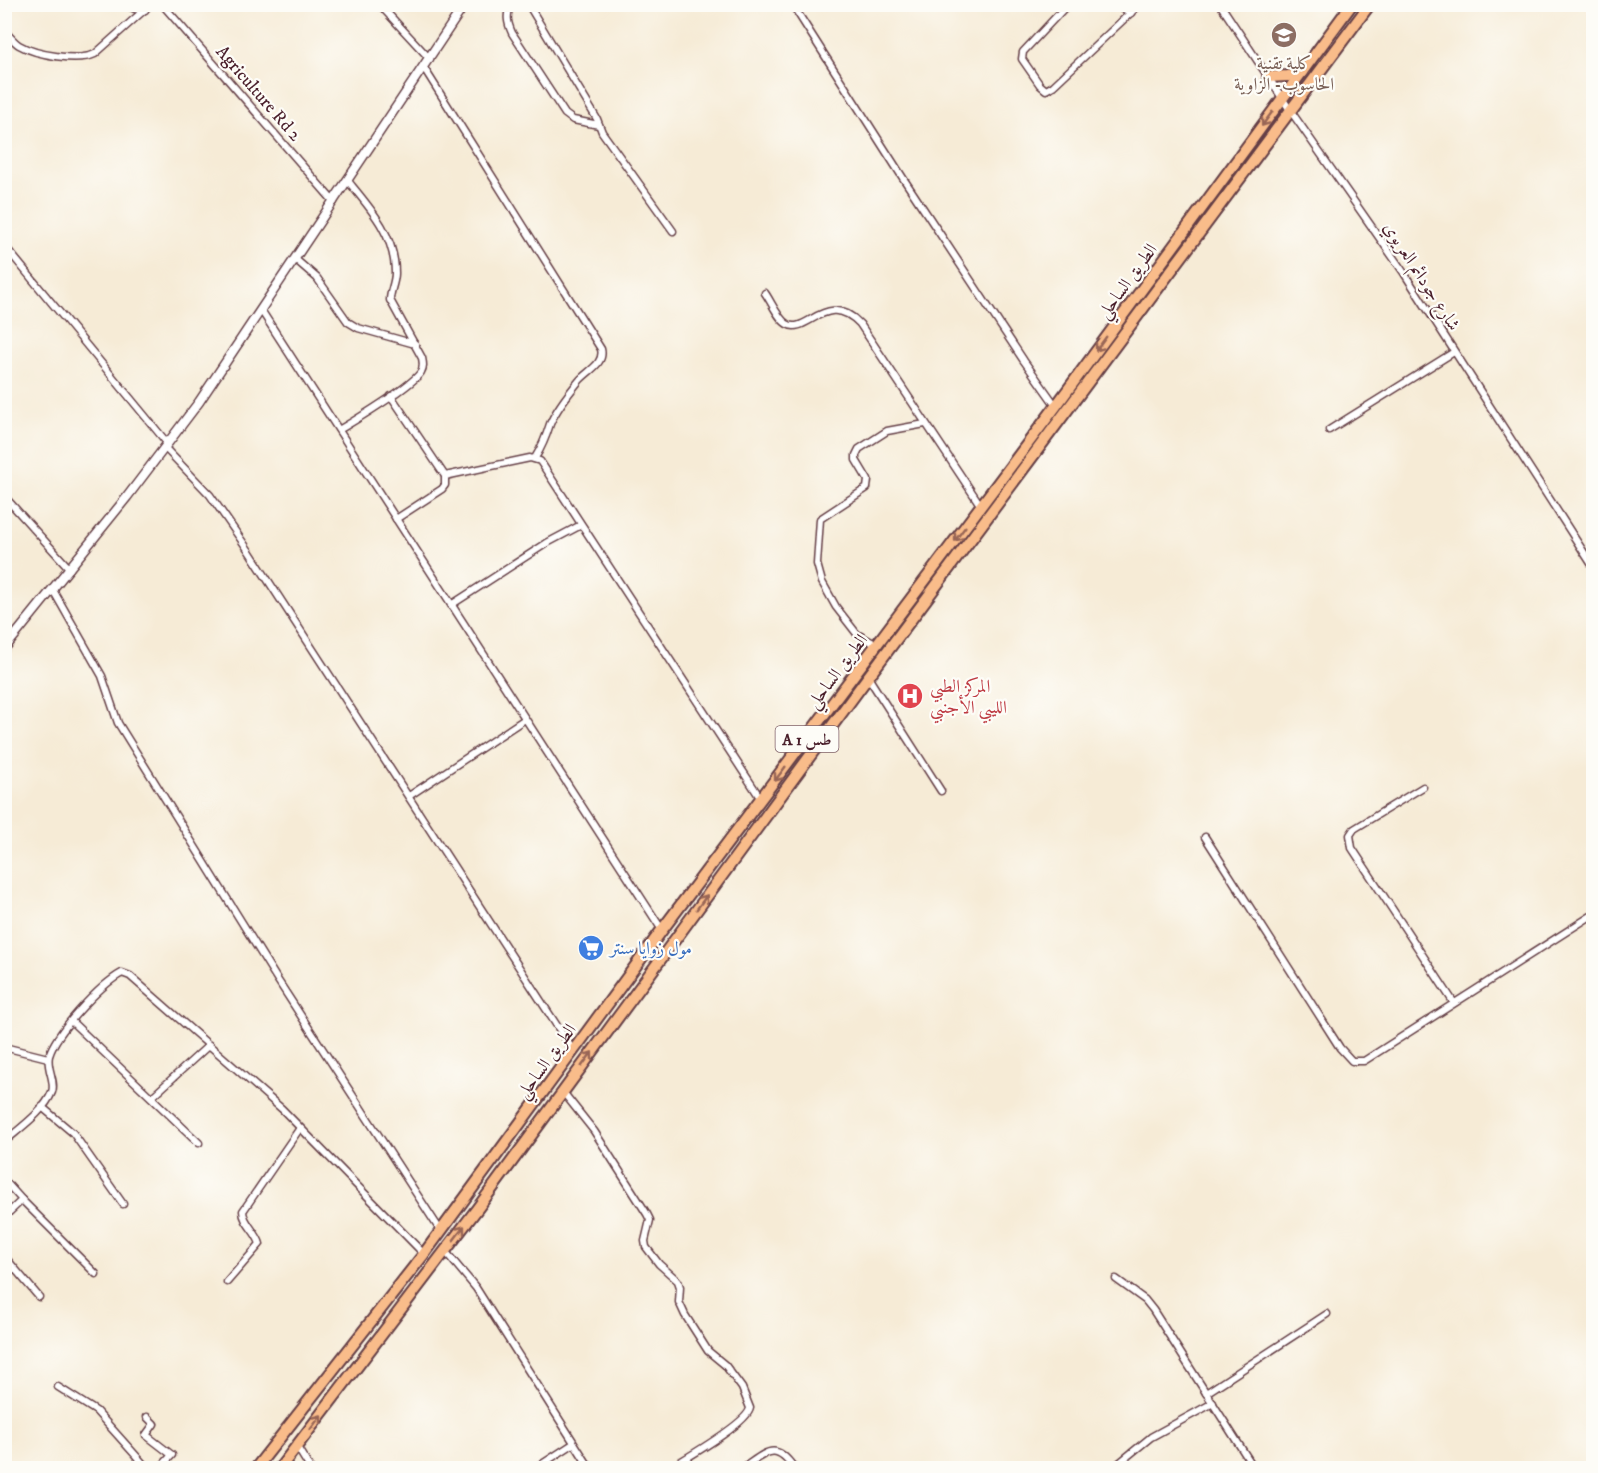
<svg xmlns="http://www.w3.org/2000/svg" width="1598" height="1473" viewBox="0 0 1598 1473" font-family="'IM FELL DW Pica',Amiri,serif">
<rect width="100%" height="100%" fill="#fdfcf7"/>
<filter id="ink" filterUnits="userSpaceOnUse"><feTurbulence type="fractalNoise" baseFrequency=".0167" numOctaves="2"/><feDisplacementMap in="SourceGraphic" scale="12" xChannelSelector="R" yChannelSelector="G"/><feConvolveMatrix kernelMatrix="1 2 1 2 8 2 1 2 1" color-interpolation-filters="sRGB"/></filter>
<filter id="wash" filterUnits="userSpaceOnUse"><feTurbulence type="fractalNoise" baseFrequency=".008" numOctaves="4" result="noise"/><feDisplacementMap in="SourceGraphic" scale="24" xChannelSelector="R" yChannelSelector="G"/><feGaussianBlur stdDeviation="1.35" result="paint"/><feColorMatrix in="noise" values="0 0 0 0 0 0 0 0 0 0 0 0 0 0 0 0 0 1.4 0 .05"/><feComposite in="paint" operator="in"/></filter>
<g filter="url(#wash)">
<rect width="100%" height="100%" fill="#f6ebd6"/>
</g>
<g filter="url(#ink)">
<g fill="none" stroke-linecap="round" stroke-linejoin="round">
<g stroke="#643e45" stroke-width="9">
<g id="minor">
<polyline points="124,4 135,9 145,10"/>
<polyline points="162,4 334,202"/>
<polyline points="379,4 430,59"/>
<path d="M511 4C506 15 507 22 512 33L565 114 573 120 599 125"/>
<polyline points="528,4 597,119 602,132 673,231"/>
<polyline points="792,4 903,178 1024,361 1056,406"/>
<polyline points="1068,4 1023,52 1022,59 1040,85 1046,90 1053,86 1140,4"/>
<polyline points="1115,4 1131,13"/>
<polyline points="1220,4 1290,110 1404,273 1594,568"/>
<path d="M4 31C9 35 14 42 19 45 36 55 78 62 95 54L151 4"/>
<path d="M424 68 601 349C605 364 587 371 579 381 569 393 556 410 550 424 546 437 542 447 535 458"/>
<polyline points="4,245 168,444"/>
<polyline points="295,259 317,278 348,322 358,328 415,344"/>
<path d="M765 293C771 301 778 319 787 324 806 336 827 289 860 324L981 506"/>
<polyline points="261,310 662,930"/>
<polyline points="391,396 445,476 445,485 442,489 396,519"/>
<path d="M339 430C357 419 411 387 421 372 424 367 423 363 422 358L390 300C390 291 395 283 395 273 395 235 371 209 348 181"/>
<polyline points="1329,430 1454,352"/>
<polyline points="165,448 210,495 249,551 574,1052"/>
<polyline points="445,476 530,458 540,461 761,799"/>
<polyline points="4,496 70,569"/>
<polyline points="53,590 102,676 118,723 277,979 440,1230"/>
<polyline points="451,605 547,543 581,525"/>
<polyline points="877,645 857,634 836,607 822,582 817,564 820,519 867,488 868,480 856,460 856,455 859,449 887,431 925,424"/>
<polyline points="868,677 941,791"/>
<polyline points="1423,787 1354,829 1350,835 1352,848 1454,1003"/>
<polyline points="409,796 525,719"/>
<polyline points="1205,837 1340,1048 1352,1061 1364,1061 1594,914"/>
<polyline points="71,1021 199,1143"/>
<polyline points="4,1047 48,1058"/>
<path d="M563 1092 594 1131 647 1214 650 1220 645 1241 646 1247 659 1264 678 1281 680 1287 679 1302 685 1315 708 1351 725 1365 742 1388 750 1408C748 1423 686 1458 670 1468"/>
<polyline points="152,1097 209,1045"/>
<polyline points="42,1107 73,1133 123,1204"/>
<path d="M4 1142C20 1128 44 1112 52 1092 56 1081 46 1068 49 1056 56 1032 100 985 122 973L130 976 282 1109 424 1254"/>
<polyline points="4,1180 22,1200 4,1217"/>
<polyline points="22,1200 96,1274"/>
<polyline points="445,1251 476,1288 590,1468"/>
<polyline points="4,1256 39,1297"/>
<polyline points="1116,1279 1145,1300 1153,1310 1254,1468"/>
<path d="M227 1282 260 1244C257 1232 243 1223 243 1211L300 1128"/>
<polyline points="58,1387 96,1411 147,1468"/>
<polyline points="1206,1393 1327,1314"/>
<polyline points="147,1417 154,1424 146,1435 172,1455 160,1468"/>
<polyline points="297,1447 310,1468"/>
<polyline points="536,1468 573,1444"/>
<path d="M743 1468C766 1453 775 1440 794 1468"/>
<polyline points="1113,1468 1151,1437 1213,1403"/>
</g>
</g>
<g stroke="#643e45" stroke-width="11">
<polyline id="tertiary" points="4,649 127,497 199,402 465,4"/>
</g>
<g stroke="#643e45" stroke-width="14">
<g id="trunk">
<polyline points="1268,77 1288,76 1302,72"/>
<polyline points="256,1468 424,1254 662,930 1056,406 1352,4"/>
<polyline points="280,1468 477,1209 868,677 1370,4"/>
</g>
</g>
<use href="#minor" stroke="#fff" stroke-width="6"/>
<use href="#tertiary" stroke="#fff" stroke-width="8"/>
<use href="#trunk" stroke="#f9bc8a" stroke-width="10"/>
</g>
<defs><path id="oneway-shaft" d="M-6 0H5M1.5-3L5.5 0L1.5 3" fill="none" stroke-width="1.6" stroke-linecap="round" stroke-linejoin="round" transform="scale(1.5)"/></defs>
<g stroke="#996656">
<use href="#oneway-shaft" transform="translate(1267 119) rotate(126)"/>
<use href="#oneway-shaft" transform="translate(1101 344) rotate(126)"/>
<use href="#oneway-shaft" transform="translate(960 534) rotate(127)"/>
<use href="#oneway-shaft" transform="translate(780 774) rotate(127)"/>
<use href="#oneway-shaft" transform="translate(702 902) rotate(-54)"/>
<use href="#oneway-shaft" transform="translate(587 1059) rotate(-54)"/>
<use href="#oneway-shaft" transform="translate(459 1233) rotate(-53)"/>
<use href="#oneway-shaft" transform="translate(316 1422) rotate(-53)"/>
</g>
</g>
<defs>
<g id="university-disc" transform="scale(1.35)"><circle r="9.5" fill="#8d6e63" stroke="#fdfcf7"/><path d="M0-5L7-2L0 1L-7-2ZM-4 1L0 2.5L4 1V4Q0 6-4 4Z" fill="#fff"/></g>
<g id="hospital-disc" transform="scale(1.35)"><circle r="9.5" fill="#e0444e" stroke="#fdfcf7"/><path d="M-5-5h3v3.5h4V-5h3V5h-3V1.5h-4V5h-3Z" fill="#fff"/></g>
<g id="supermarket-disc" transform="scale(1.35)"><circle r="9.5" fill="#3f7fe0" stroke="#fdfcf7"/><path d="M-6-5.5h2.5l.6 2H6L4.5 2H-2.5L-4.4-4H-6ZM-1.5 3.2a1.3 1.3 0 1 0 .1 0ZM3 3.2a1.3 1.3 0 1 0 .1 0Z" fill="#fff"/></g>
</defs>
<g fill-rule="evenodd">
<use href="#university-disc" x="1284" y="35"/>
<use href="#hospital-disc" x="910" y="696"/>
<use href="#supermarket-disc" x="591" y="948"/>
</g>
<g text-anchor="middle" stroke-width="4.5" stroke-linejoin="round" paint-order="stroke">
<rect fill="#fdfcf7" stroke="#806168" stroke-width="1.5" x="775.5" y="726" width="63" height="26" rx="4.5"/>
<g font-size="16" font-weight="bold" fill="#4a1f2b">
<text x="807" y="745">A 1 طس</text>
</g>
<g font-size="18" fill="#785e54" stroke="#fdfcf7">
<text x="1284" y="69">كلية تقنية<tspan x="1284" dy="21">الحاسوب- الزاوية</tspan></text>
</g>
<g font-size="18" fill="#4a1f2b" stroke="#fdfcf7">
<text transform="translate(259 93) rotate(49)" y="6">Agriculture Rd 2</text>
<text transform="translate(1422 276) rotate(57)" y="6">شارع جودائم العريوي</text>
<text transform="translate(1127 281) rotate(-54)" y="6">الطريق الساحلي</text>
<text transform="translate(837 671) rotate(-53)" y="6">الطريق الساحلي</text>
<text transform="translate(546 1061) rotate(-54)" y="6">الطريق الساحلي</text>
</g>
<g font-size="18" fill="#be3a42" stroke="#fdfcf7" text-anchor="start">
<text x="930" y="692">المركز الطبي<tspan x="930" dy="21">الليبي الأجنبي</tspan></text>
</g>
<g font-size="18" fill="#366cbe" stroke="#fdfcf7" text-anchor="start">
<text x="610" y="954">مول زوايا سنتر</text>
</g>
</g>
<rect width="1598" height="1473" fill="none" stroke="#fdfcf7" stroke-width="24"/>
</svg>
